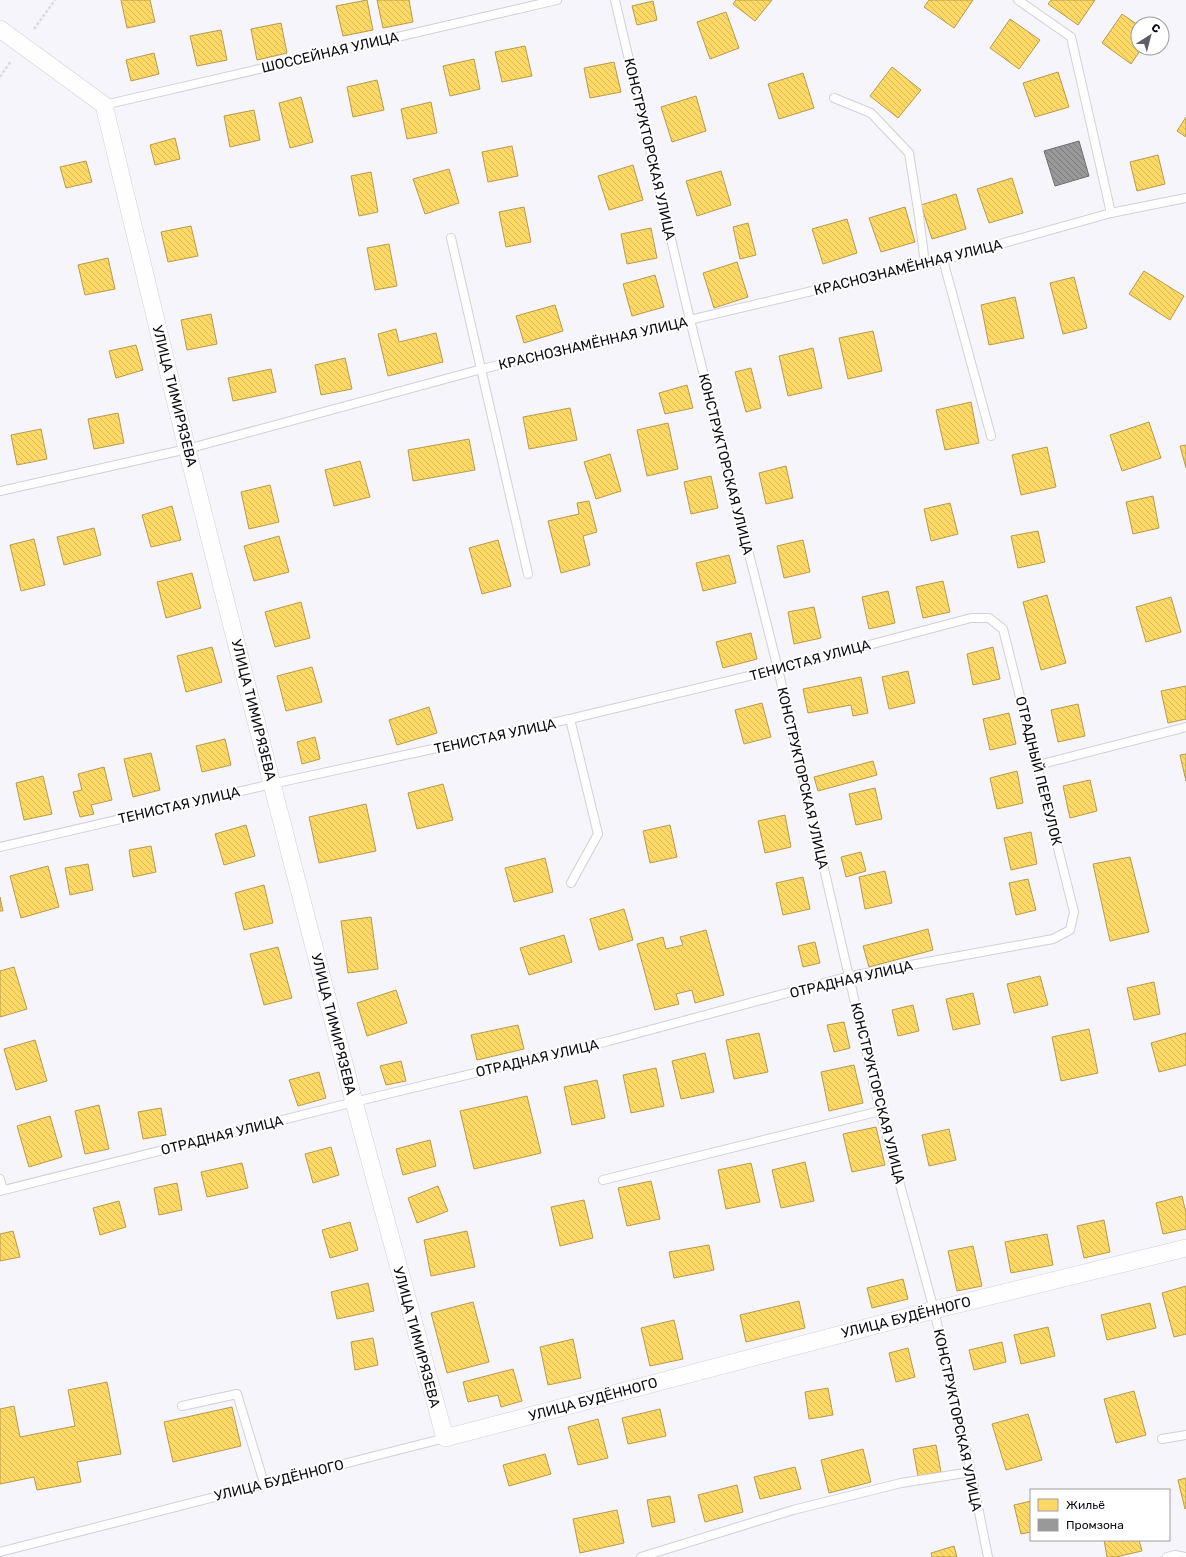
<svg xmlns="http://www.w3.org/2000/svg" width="1186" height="1557" viewBox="0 0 1186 1557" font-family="Rubik,sans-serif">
<defs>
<pattern id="homes-back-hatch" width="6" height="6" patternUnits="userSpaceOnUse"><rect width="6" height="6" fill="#ffd966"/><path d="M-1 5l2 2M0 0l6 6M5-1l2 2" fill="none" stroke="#d9b958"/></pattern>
<pattern id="industry-back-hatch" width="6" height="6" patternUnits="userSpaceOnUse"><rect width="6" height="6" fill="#999"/><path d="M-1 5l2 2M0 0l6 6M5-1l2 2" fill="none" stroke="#7b7b7c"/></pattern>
</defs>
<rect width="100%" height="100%" fill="#f6f5fb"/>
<g fill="url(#homes-back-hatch)" stroke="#b69b4d">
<polygon points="121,0 150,0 155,22 127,28"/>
<polygon points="367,0 373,30 343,36 336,6"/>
<polygon points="377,0 409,0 413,22 383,28"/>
<polygon points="736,0 772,0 755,21 733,4"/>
<polygon points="929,0 973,0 954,28 924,7"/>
<polygon points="1051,0 1095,0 1078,25 1048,4"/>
<polygon points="653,1 657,20 637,25 632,6"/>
<polygon points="726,12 739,48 710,59 697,22"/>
<polygon points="1122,14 1138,25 1138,48 1142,48 1131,64 1102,43"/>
<polygon points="1010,19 1040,40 1019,69 990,48"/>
<polygon points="281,23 287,53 257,60 251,29"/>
<polygon points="221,30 227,60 197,66 190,36"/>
<polygon points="525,46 532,76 502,82 495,52"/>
<polygon points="154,53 159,74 131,81 126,60"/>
<polygon points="474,59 480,89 450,96 443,66"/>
<polygon points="614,62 621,92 590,98 584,68"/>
<polygon points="892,67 921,90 898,118 870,96"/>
<polygon points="1058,72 1069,107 1035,117 1023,83"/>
<polygon points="803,73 814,108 779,119 768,84"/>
<polygon points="377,80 384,110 353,117 347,87"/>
<polygon points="696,96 706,131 672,142 661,107"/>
<polygon points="301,97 313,142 290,148 279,103"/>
<polygon points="431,102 437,133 407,139 401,109"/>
<polygon points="254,110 260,140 230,147 224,116"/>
<polygon points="1186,117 1186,137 1177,131"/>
<polygon points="175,138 180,159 155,165 150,145"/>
<polygon points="512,146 518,176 488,182 482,152"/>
<polygon points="1158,155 1165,184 1137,191 1130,162"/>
<polygon points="86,161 92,182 66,188 60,167"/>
<polygon points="633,165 643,200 609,210 598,176"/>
<polygon points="449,169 459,203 425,214 413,179"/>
<polygon points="721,171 731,205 697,216 686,181"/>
<polygon points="371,172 378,212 359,216 351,176"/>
<polygon points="1012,178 1023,213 989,223 977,189"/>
<polygon points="956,194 966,229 932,239 921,205"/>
<polygon points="524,207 531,242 506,247 499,212"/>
<polygon points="905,207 915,242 881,252 869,218"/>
<polygon points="847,219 857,253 823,264 812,229"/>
<polygon points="748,223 756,255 740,259 733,227"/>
<polygon points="191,226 198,256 168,262 161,232"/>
<polygon points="651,228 657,258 627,264 621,234"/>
<polygon points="389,244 397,286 375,290 367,248"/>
<polygon points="108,258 115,289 85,295 78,265"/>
<polygon points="737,262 748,297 714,308 703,273"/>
<polygon points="1144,271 1184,296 1170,320 1129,294"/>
<polygon points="655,275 664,307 632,316 623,284"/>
<polygon points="1074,277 1087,328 1063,334 1050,283"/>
<polygon points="1015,297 1024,338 989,345 981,305"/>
<polygon points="555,305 563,331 524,343 516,316"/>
<polygon points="211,314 217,344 187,350 181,320"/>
<polygon points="396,329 399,342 436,333 443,362 388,376 378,334"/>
<polygon points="873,331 882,371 848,379 839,338"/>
<polygon points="136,345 143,370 116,378 109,351"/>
<polygon points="813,348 822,388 788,396 779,356"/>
<polygon points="345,358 352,389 321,395 315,365"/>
<polygon points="751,368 761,408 746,412 735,372"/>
<polygon points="271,369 276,392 233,401 228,378"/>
<polygon points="687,385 693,408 665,414 659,393"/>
<polygon points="971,402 979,443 945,450 936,410"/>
<polygon points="570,408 577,440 529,449 523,417"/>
<polygon points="118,413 124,443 94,449 88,419"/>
<polygon points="1149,422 1161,458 1122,471 1110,435"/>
<polygon points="668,423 678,469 647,476 637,430"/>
<polygon points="41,429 47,459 17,465 11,435"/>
<polygon points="469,439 475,470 413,481 408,450"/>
<polygon points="1186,445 1186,468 1180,446"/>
<polygon points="1047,447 1056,487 1021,495 1012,455"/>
<polygon points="610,454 621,491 596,499 584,462"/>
<polygon points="360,461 370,497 334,506 325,470"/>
<polygon points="786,466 793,498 766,504 759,473"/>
<polygon points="711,476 718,508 691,514 684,482"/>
<polygon points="270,485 279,522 249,529 241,492"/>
<polygon points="1153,496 1159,528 1133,534 1126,502"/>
<polygon points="589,501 597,532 583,536 590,565 561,573 548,521 579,514 577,503"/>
<polygon points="950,503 958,534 931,541 924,509"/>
<polygon points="172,506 181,540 151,547 142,515"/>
<polygon points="94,528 101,555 64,565 57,537"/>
<polygon points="1038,531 1045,562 1018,568 1011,536"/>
<polygon points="279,536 289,572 254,581 244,546"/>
<polygon points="34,539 45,585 21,591 10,545"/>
<polygon points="498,540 511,586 482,594 469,548"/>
<polygon points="803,540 810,572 784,578 777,546"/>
<polygon points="729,555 736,583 703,591 696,563"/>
<polygon points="192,573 201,608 166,618 157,582"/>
<polygon points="943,581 950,612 923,618 916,587"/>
<polygon points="888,591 895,623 869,629 862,597"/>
<polygon points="1047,595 1066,663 1041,670 1023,602"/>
<polygon points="1171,597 1181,632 1146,642 1136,607"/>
<polygon points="301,602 310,638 275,647 265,612"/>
<polygon points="814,607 821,638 794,644 788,612"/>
<polygon points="751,633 757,659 723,668 716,642"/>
<polygon points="212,647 222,682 186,692 177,656"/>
<polygon points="993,647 1000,679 973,685 967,654"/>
<polygon points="312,667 322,702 286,711 277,676"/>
<polygon points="908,671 915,703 889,709 882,677"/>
<polygon points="861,677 868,713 853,716 851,705 808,713 803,689"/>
<polygon points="1186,686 1186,719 1168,723 1161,691"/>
<polygon points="762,703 771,737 744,744 735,710"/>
<polygon points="1078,704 1085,736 1058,742 1051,710"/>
<polygon points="429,707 437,733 397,745 389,720"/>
<polygon points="1009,713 1016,744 990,750 983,719"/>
<polygon points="315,737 320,759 302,764 297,742"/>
<polygon points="225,739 231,765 202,772 196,746"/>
<polygon points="151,753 160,790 133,797 124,759"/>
<polygon points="1186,754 1186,781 1180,755"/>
<polygon points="873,761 877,775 818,791 814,777"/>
<polygon points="104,767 112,800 91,805 94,814 80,817 73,792 82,790 78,774"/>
<polygon points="1017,771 1023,803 997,809 990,778"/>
<polygon points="43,776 52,814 24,820 16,783"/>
<polygon points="1090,780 1097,811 1070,818 1063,786"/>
<polygon points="443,784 453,820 417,829 408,793"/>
<polygon points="875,788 882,819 856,825 849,794"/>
<polygon points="366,804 376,851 319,863 309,817"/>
<polygon points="785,815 791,847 765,853 758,821"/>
<polygon points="246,825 255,856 224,865 215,834"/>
<polygon points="670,825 677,857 650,863 643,831"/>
<polygon points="1031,832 1037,864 1011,870 1004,838"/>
<polygon points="151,846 156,872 133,877 129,850"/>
<polygon points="861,852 866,871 846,877 841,857"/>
<polygon points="1130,857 1149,932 1110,941 1093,864"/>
<polygon points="545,858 553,892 514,902 505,868"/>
<polygon points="88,864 93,890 70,895 65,868"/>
<polygon points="48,866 59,907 21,918 10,876"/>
<polygon points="885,871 892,903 865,909 859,877"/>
<polygon points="803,877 810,909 783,915 776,883"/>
<polygon points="1028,879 1036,910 1016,915 1009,883"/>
<polygon points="264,885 273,923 244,930 235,893"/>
<polygon points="0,897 3,911 0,911"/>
<polygon points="624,909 633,940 599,950 590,919"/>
<polygon points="371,917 378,969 348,973 341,921"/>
<polygon points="928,929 933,950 869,967 863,946"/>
<polygon points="706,930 724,995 695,1003 692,990 676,994 679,1004 655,1010 637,944 663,937 666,949 683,945 680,937"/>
<polygon points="564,935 572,962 529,975 520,948"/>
<polygon points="815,942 820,963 803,967 798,946"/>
<polygon points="278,947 292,998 264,1005 250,954"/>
<polygon points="14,967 27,1009 0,1017 0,971"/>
<polygon points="1040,976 1048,1005 1014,1013 1007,984"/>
<polygon points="1154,982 1160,1014 1134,1020 1127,988"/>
<polygon points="396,990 407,1023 367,1036 357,1003"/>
<polygon points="973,993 980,1024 953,1030 946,999"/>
<polygon points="913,1005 919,1031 898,1036 892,1010"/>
<polygon points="844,1022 850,1048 834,1052 827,1025"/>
<polygon points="518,1025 524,1049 477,1060 471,1035"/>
<polygon points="1089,1029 1098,1073 1061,1081 1052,1037"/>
<polygon points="759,1033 768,1072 734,1079 726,1040"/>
<polygon points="1186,1033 1186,1065 1159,1072 1151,1043"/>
<polygon points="35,1040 47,1081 16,1090 4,1049"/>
<polygon points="705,1053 714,1092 681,1099 672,1061"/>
<polygon points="401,1061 406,1081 386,1085 380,1066"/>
<polygon points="854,1065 863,1103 829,1111 821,1072"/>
<polygon points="656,1068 664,1106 631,1113 623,1075"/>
<polygon points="319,1072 326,1098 298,1106 289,1080"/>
<polygon points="597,1080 605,1118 572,1125 564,1087"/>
<polygon points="527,1096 541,1153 474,1169 460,1111"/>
<polygon points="99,1105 109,1149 85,1154 75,1111"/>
<polygon points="161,1108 166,1135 143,1139 138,1112"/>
<polygon points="50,1116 62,1157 29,1167 17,1126"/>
<polygon points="876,1127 885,1165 852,1172 843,1134"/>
<polygon points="949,1129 956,1160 929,1166 922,1135"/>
<polygon points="430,1140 436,1166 403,1175 396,1149"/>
<polygon points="331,1147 339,1175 313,1183 305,1154"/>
<polygon points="805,1162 814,1201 781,1208 772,1170"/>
<polygon points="242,1163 248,1188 207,1197 201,1172"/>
<polygon points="751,1163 760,1202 726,1209 718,1170"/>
<polygon points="651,1181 660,1219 627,1226 618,1188"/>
<polygon points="177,1183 182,1210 159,1215 154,1188"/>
<polygon points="438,1186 448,1211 417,1223 408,1198"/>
<polygon points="1182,1196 1186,1213 1186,1229 1163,1234 1156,1203"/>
<polygon points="584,1200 593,1238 560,1246 551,1207"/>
<polygon points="119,1201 126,1227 100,1235 93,1208"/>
<polygon points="1104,1220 1110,1252 1084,1258 1077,1226"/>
<polygon points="350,1222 358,1250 330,1258 322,1230"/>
<polygon points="13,1231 20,1257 0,1261 0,1234"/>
<polygon points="467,1231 475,1267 431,1276 424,1240"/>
<polygon points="1047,1234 1053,1265 1011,1273 1005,1242"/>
<polygon points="709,1245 714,1270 674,1278 669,1252"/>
<polygon points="973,1246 982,1286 957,1291 948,1251"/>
<polygon points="903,1279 908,1299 872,1308 867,1288"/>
<polygon points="368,1283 374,1311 337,1319 331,1292"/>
<polygon points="1186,1286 1186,1334 1174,1337 1162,1293"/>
<polygon points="799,1301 805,1328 746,1342 740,1315"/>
<polygon points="473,1302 489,1362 447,1373 431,1313"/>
<polygon points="1150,1303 1156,1328 1107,1340 1101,1315"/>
<polygon points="674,1320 683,1359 650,1366 641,1328"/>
<polygon points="1048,1327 1055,1356 1021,1364 1014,1335"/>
<polygon points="373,1338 378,1365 355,1370 351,1342"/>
<polygon points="573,1339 581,1378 548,1385 540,1347"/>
<polygon points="1002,1342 1006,1362 974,1370 969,1350"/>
<polygon points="908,1348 915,1377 896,1382 889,1353"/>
<polygon points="513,1369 522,1401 501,1407 498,1395 468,1402 463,1382"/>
<polygon points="107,1382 121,1454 77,1462 81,1482 37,1490 34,1477 0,1484 0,1409 14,1406 20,1437 75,1426 68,1390"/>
<polygon points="828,1388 833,1415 809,1419 805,1392"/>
<polygon points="1134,1391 1146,1435 1116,1443 1104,1399"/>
<polygon points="232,1407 241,1446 173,1462 164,1422"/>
<polygon points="660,1409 666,1436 628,1444 622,1418"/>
<polygon points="1028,1414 1042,1460 1006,1470 992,1424"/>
<polygon points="598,1419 608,1458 578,1465 568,1427"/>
<polygon points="936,1445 941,1472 918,1476 913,1449"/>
<polygon points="863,1449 871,1482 829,1493 821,1460"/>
<polygon points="545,1454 551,1474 509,1486 503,1465"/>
<polygon points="795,1467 801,1489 760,1499 754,1477"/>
<polygon points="1186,1478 1186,1508 1185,1509 1178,1480"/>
<polygon points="737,1485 743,1512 705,1522 698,1495"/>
<polygon points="670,1496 675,1522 652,1527 647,1500"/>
<polygon points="1031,1501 1031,1532 1021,1534 1014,1505"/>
<polygon points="617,1510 624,1543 580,1553 573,1519"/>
<polygon points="1104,1540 1139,1540 1142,1551 1116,1557 1107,1557"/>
<polygon points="954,1546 957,1557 932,1557 931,1553"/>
</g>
<polygon fill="url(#industry-back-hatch)" stroke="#6f6e71" points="1079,141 1089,176 1055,186 1044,151"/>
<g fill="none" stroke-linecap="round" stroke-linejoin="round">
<g stroke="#d2d0d8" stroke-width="10">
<g id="service">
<polyline points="615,0 690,320 778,669 880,1111 934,1310 971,1472 988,1557"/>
<polyline points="1018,0 1071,37 1111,213"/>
<polyline points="834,98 871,113 909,153 919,216 925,264"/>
<polyline points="104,105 557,0"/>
<polyline points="451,238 528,574"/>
<polyline points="943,260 991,436"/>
<polyline points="0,491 187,449 482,369 943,260 1111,213 1186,198"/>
<polyline points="570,719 598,834 571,883"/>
<polyline points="1038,765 1186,727"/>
<polyline points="0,847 272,784 570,719 778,669 971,618 989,618 1003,629 1074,912 1070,930 1053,939 850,976 609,1041 354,1102 0,1191"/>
<polyline points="0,1179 3,1190"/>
<polyline points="603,1180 880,1111"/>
<polyline points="182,1406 237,1394 264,1483"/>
<polyline points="1162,1439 1186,1435"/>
<polyline points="0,1552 445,1438"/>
<polyline points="641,1557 793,1510 901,1483 971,1472"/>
<polyline points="1167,1557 1175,1555 1186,1557"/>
</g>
</g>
<g stroke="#d2d0d8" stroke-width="18">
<polyline id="minor" points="0,29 104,105 187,449 272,784 354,1102 445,1438 934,1310 1186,1248"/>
</g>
<g stroke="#dcdbdd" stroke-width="2.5" stroke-dasharray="3 2" stroke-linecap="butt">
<polyline points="34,29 55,0"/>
<polyline points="0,77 11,61"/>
</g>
<use href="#service" stroke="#fefefe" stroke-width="8"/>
<use href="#minor" stroke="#fefefe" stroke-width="17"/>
</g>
<g text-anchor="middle" stroke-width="4" stroke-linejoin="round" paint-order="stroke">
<g font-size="14" fill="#0d0b14" stroke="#fff">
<text transform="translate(330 52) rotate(-13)" y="5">ШОССЕЙНАЯ УЛИЦА</text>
<text transform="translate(650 149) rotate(77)" y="5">КОНСТРУКТОРСКАЯ УЛИЦА</text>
<text transform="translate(908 267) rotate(-14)" y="5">КРАСНОЗНАМЁННАЯ УЛИЦА</text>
<text transform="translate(593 343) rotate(-13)" y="5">КРАСНОЗНАМЁННАЯ УЛИЦА</text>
<text transform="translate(175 396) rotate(76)" y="5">УЛИЦА ТИМИРЯЗЕВА</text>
<text transform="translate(726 464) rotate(76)" y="5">КОНСТРУКТОРСКАЯ УЛИЦА</text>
<text transform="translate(810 660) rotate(-15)" y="5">ТЕНИСТАЯ УЛИЦА</text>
<text transform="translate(254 710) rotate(76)" y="5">УЛИЦА ТИМИРЯЗЕВА</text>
<text transform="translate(495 736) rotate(-12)" y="5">ТЕНИСТАЯ УЛИЦА</text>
<text transform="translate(1039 771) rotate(76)" y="5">ОТРАДНЫЙ ПЕРЕУЛОК</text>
<text transform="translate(803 778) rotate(77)" y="5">КОНСТРУКТОРСКАЯ УЛИЦА</text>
<text transform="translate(179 805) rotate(-13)" y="5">ТЕНИСТАЯ УЛИЦА</text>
<text transform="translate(851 979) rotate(-13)" y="5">ОТРАДНАЯ УЛИЦА</text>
<text transform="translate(334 1024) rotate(76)" y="5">УЛИЦА ТИМИРЯЗЕВА</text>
<text transform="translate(537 1058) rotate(-13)" y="5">ОТРАДНАЯ УЛИЦА</text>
<text transform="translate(878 1093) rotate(76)" y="5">КОНСТРУКТОРСКАЯ УЛИЦА</text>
<text transform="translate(222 1135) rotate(-14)" y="5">ОТРАДНАЯ УЛИЦА</text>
<text transform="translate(906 1317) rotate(-14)" y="5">УЛИЦА БУДЁННОГО</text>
<text transform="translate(417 1337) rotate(75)" y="5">УЛИЦА ТИМИРЯЗЕВА</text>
<text transform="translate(593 1399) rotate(-15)" y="5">УЛИЦА БУДЁННОГО</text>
<text transform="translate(958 1420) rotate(78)" y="5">КОНСТРУКТОРСКАЯ УЛИЦА</text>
<text transform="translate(279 1480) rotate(-14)" y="5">УЛИЦА БУДЁННОГО</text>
</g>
</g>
<rect x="1030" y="1489" width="140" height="52" fill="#ffffff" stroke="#9e9da1"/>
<rect x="1038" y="1499" width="20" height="12" fill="#ffd966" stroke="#9e9da1"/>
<text x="1066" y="1509" font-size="12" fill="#0d0b14">Жильё</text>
<rect x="1038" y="1519" width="20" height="12" fill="#999999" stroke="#9e9da1"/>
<text x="1066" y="1529" font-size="12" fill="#0d0b14">Промзона</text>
<g transform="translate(1150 36) rotate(36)"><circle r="19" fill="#ffffff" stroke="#9e9da1"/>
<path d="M0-3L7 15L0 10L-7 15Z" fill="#5f5d65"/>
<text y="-6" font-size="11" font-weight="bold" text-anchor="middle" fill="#0d0b14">С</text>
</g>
</svg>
